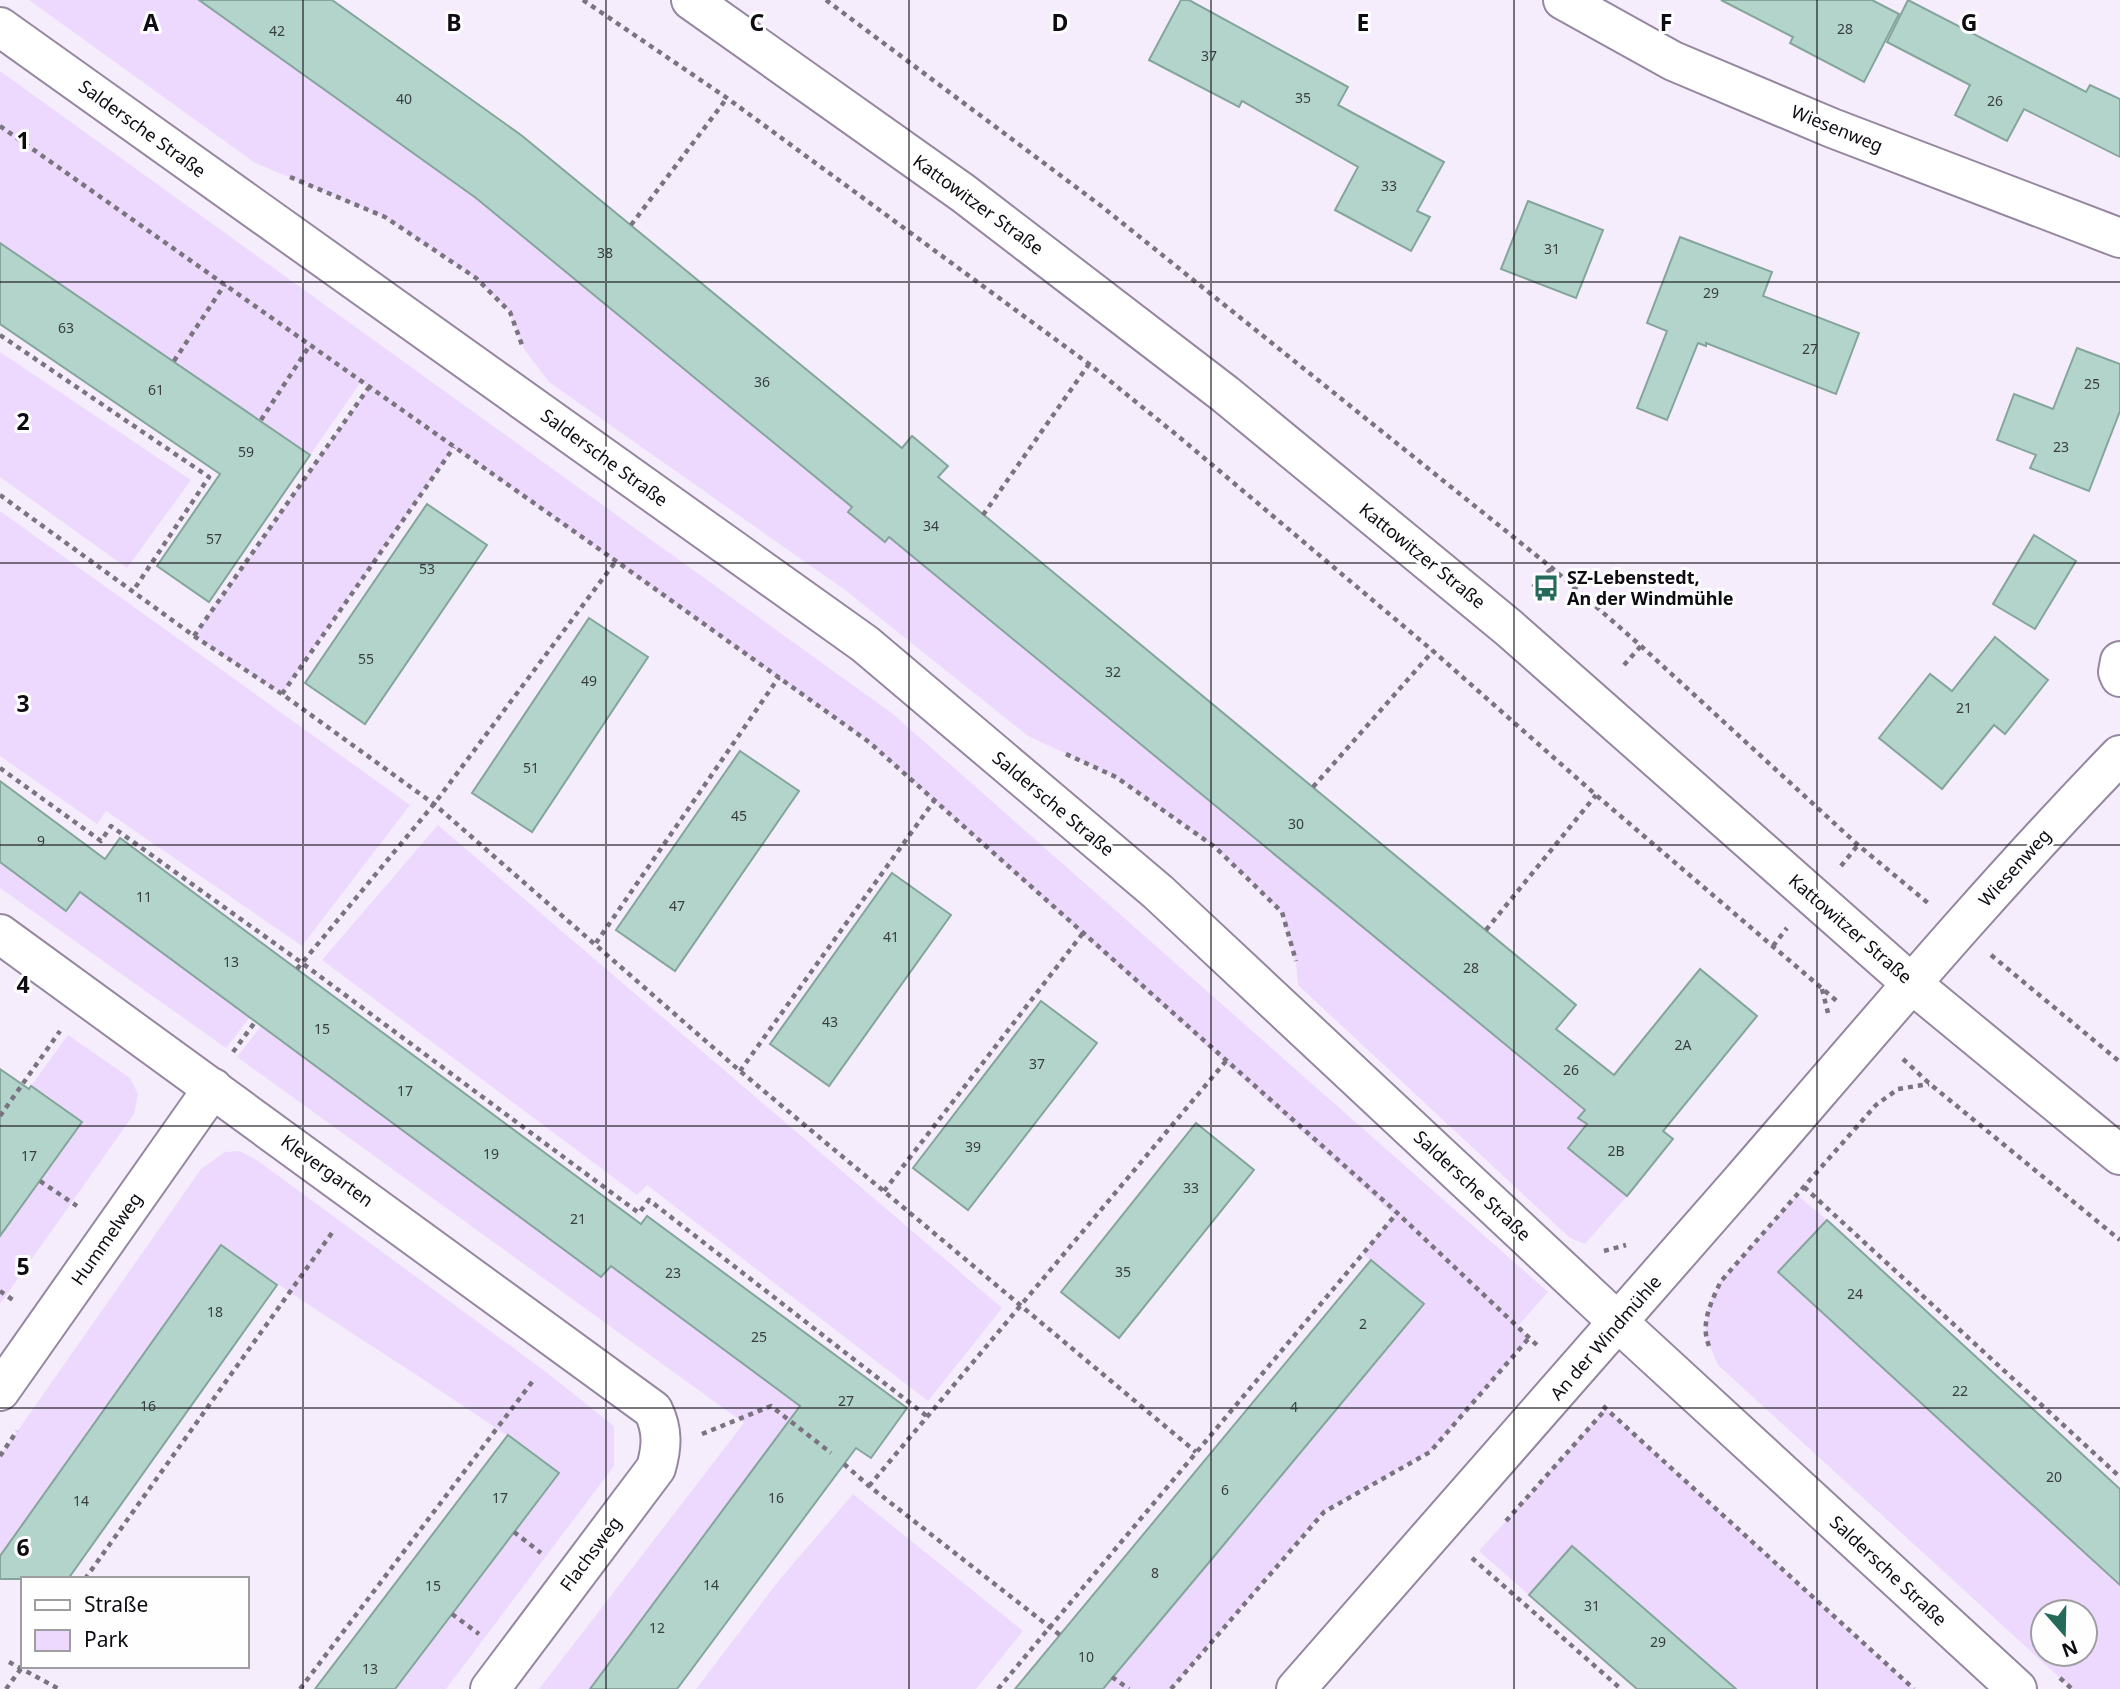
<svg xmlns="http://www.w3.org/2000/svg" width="2120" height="1689" viewBox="0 0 2120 1689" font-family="'Noto Sans',sans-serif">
<rect width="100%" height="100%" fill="#f5edfc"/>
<g fill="#edd9fd" fill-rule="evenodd">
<polygon points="29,0 199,0 476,198 852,507 885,542 889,537 1585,1110 1579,1118 1587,1125 1568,1148 1627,1196 1585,1244 1570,1238 1298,985 1296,963 1282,912 1215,847 1116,777 1028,736 845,590 549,382 524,349 510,312 476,278 385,217 255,163"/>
<polygon points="0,71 893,714 1548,1292 1518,1326 1529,1338 1430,1452 1323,1512 1171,1689 1103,1689 1423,1304 1363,1254 1394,1215 869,742 454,447 282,694 194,636 369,387 361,382 310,455 0,243"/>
<polygon points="0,352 191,480 127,568 0,477"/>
<polygon points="0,511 410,805 302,946 106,811 97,824 0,756"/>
<polygon points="438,825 1002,1308 928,1401 647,1185 637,1195 322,960"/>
<polygon points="0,862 80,892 250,1017 226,1048 0,888"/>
<polygon points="261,1026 601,1277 611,1266 807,1411 590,1689 539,1689 744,1423 237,1057"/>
<polygon points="68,1035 130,1078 138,1094 134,1114 0,1304 0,1237 82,1122 31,1086"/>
<path d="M240 1151 258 1161 542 1369 614 1426V1466L446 1689H395L559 1473C450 1392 332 1324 221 1245L0 1556V1456L201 1169 225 1152Z"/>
<path d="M1797 1195 1827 1220 1779 1272 2120 1585V1689H2072L1718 1365 1705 1335 1709 1305 1721 1281ZM2043 1612H2085V1654H2043Z"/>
<polygon points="1606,1409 1913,1689 1736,1689 1572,1546 1529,1595 1479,1551"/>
<polygon points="853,1494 1023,1631 976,1689 696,1689 780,1579"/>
</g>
<g fill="#b3d4cb" stroke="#85a59c" stroke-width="2">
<polygon points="199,0 332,0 521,135 902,448 912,436 948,466 938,477 1576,1005 1556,1029 1614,1075 1700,969 1757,1016 1663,1131 1673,1139 1627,1196 1568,1148 1587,1124 1578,1118 1585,1110 889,537 885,542 848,512 852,507 476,198"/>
<polygon points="1181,0 1189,0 1348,87 1338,105 1444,162 1417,211 1430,217 1411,251 1335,210 1358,167 1242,101 1239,107 1149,60"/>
<polygon points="1721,0 1872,0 1899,14 1864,82 1790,43 1793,37"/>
<polygon points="1908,0 2086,92 2090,85 2120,99 2120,157 2024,109 2007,141 1955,115 1970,85 1887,42"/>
<polygon points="1528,201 1603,230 1576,298 1501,269"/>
<polygon points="1680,237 1772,272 1763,296 1859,333 1836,394 1706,343 1706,346 1698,343 1667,420 1637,408 1667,331 1647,323"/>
<polygon points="0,243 310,455 209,602 157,566 220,474 0,324"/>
<polygon points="2077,348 2120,364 2120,411 2089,491 2030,468 2036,455 1997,440 2014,394 2053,409"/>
<polygon points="427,504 487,545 365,724 305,683"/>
<polygon points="2034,535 2076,561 2035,629 1993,604"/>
<polygon points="589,618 648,657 532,832 472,793"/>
<polygon points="1995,637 2048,680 2005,734 1994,725 1942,789 1879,738 1930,674 1952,691"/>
<polygon points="740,751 799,791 675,971 616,930"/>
<polygon points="0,781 105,859 120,838 641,1224 647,1216 907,1408 871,1458 856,1448 677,1689 590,1689 800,1406 611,1266 601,1277 80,892 66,911 0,862"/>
<polygon points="892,873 951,915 829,1086 770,1044"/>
<polygon points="1041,1001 1097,1043 968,1210 913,1168"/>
<polygon points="0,1069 29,1089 31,1086 82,1122 0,1236"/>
<polygon points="1196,1123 1254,1170 1119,1338 1061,1292"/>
<polygon points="1827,1220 2120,1489 2120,1585 1778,1272"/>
<polygon points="221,1245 277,1285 68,1579 0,1579 0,1556"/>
<polygon points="1371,1260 1424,1304 1216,1554 1103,1689 1015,1689"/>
<polygon points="508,1435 559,1473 395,1689 315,1689"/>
<polygon points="1572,1546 1655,1618 1736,1689 1637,1689 1529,1595"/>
</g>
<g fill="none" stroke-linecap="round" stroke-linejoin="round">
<g stroke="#94879f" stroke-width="42">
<g id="street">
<polyline points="1563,0 1673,61 1832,128 2120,238"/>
<polyline points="0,27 865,644 1158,892 1619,1323 2017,1689"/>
<polyline points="2120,661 2118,672 2120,677"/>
<path d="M0 934 653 1410C663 1430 662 1447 656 1468L490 1689"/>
<polyline points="0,1391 213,1088"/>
<path d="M1296 1689C1445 1520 1594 1351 1742 1180 1866 1037 1988 891 2120 755"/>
</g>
</g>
<g stroke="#94879f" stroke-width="42">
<polyline id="secondary" points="691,0 963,193 1225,394 1509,628 1912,984 2120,1155"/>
</g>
<g stroke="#7a7480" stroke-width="4.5" stroke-dasharray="5 5" stroke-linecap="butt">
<polyline points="583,0 727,98 1089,364 1178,436 1433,651 1596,795 1839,1003"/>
<polyline points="826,0 1100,205 1552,568 1641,646 1858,845 1928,903"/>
<polyline points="0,126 616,561 869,742 1392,1208 1540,1348"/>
<polyline points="290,177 385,217 476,278 510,312 522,345"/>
<polyline points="631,225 727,98"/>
<polyline points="0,335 209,477 133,591"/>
<polyline points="174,361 225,284"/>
<polyline points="261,420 310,345"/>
<polyline points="0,495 194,636 282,694 434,804 740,1071 1196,1452"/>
<polyline points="983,515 1089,364"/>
<polyline points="1533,587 1552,568"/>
<polyline points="194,636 369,387"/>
<polyline points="1624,665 1641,646"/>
<polyline points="282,694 454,447"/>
<polyline points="1066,754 1116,777 1215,847 1282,912 1296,961"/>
<polyline points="0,768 101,841 111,826 302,963 639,1213 649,1200 928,1417"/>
<polyline points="1313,787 1433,651"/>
<polyline points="1841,866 1858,845"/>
<polyline points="1486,930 1596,795"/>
<polyline points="596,943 779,677"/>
<polyline points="1773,946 1787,928"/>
<polyline points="1991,955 2120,1062"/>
<polyline points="297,969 434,804 616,561"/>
<polyline points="1822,989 1828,1013"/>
<polyline points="233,1052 255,1022"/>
<polyline points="1903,1059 1930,1084 2120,1240"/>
<polyline points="740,1071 934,801"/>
<polyline points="0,1116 60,1031"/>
<polyline points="40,1181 77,1206"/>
<polyline points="1804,1187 2120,1477"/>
<polyline points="884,1191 1083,933"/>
<polyline points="1604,1251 1626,1245"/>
<polyline points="0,1291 13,1300"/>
<path d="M1709 1346C1700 1324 1711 1302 1721 1281L1876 1105 1898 1089 1929 1084"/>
<polyline points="1603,1406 1914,1689"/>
<polyline points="702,1434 771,1406 831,1453"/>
<polyline points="0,1456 17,1431"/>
<polyline points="844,1464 869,1486 1060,1635"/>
<polyline points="869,1486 1226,1061"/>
<polyline points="1506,1521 1606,1409"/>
<polyline points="514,1532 541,1553"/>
<polyline points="1472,1558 1621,1689"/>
<polyline points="85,1579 334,1230"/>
<polyline points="452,1614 479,1634"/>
<polyline points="9,1662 59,1689"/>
<polyline points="1112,1677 1129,1689"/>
<polyline points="2060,1678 2072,1689"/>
<polyline points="6,1689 23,1666"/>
<polyline points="300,1689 535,1378"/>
<polyline points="998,1689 1397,1213"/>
<polyline points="1171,1689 1324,1512 1430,1452 1529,1338"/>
</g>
<use href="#street" stroke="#fff" stroke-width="38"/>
<use href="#secondary" stroke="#fff" stroke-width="38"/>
</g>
<path fill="none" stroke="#0f0b13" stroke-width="2" stroke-opacity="0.55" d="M303 0V1689M606 0V1689M909 0V1689M1211 0V1689M1514 0V1689M1817 0V1689M0 282H2120M0 563H2120M0 845H2120M0 1126H2120M0 1408H2120"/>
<defs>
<g id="bus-bare" transform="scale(2.1)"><path d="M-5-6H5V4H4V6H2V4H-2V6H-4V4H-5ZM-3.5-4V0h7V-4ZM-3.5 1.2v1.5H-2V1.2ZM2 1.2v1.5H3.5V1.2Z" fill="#25695b" stroke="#fefefe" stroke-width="2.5" paint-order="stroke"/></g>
</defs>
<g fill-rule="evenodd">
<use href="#bus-bare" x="1546" y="588"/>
</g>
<g text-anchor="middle" stroke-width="6" stroke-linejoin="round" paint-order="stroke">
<g font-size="14" fill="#383d41">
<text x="1845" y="34">28</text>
<text x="277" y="36">42</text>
<text x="1209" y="61">37</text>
<text x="1303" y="103">35</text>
<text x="404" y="104">40</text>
<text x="1995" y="106">26</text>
<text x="1389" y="191">33</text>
<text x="1552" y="254">31</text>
<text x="605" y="258">38</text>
<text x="1711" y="298">29</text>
<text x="66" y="333">63</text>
<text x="1810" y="354">27</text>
<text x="762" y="387">36</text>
<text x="2092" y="389">25</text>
<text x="156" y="395">61</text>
<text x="2061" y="452">23</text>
<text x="246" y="457">59</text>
<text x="931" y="531">34</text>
<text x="214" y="544">57</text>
<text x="427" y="574">53</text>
<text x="366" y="664">55</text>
<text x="1113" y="677">32</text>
<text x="589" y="686">49</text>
<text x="1964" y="713">21</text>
<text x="531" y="773">51</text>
<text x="739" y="821">45</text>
<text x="1296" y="829">30</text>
<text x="41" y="846">9</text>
<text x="144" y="902">11</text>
<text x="677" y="911">47</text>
<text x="891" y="942">41</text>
<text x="231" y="967">13</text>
<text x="1471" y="973">28</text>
<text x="830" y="1027">43</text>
<text x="322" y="1034">15</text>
<text x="1683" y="1050">2A</text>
<text x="1037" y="1069">37</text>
<text x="1571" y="1075">26</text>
<text x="405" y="1096">17</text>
<text x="973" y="1152">39</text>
<text x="1616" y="1156">2B</text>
<text x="491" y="1159">19</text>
<text x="29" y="1161">17</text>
<text x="1191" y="1193">33</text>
<text x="578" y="1224">21</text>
<text x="1123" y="1277">35</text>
<text x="673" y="1278">23</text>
<text x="1855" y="1299">24</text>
<text x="215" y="1317">18</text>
<text x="1363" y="1329">2</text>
<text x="759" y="1342">25</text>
<text x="1960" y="1396">22</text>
<text x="846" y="1406">27</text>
<text x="148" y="1411">16</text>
<text x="1294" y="1412">4</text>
<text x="2054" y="1482">20</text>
<text x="1225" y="1495">6</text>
<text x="500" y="1503">17</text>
<text x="776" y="1503">16</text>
<text x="81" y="1506">14</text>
<text x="1155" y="1578">8</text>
<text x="711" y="1590">14</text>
<text x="433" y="1591">15</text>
<text x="1592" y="1611">31</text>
<text x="657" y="1633">12</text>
<text x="1658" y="1647">29</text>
<text x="1086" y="1662">10</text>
<text x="370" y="1674">13</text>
</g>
<g font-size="18" fill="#0f0b13" stroke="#fefefe">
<text transform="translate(142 129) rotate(36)" y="6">Saldersche Straße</text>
<text transform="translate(1837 129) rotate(22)" y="6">Wiesenweg</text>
<text transform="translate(978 205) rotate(36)" y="6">Kattowitzer Straße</text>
<text transform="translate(604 458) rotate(36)" y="6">Saldersche Straße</text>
<text transform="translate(1422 556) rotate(39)" y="6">Kattowitzer Straße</text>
<text transform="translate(1053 804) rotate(40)" y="6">Saldersche Straße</text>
<text transform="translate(2015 868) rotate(-48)" y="6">Wiesenweg</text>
<text transform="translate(1850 929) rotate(41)" y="6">Kattowitzer Straße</text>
<text transform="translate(327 1171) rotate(36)" y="6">Klevergarten</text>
<text transform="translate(1472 1186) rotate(43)" y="6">Saldersche Straße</text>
<text transform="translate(107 1239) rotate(-55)" y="6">Hummelweg</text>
<text transform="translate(1606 1338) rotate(-49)" y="6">An der Windmühle</text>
<text transform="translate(591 1554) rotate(-53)" y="6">Flachsweg</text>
<text transform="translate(1888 1571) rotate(43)" y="6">Saldersche Straße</text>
</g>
<g font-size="18" font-weight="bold" fill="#0f0b13" stroke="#fefefe" text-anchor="start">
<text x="1567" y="584">SZ-Lebenstedt,<tspan x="1567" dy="21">An der Windmühle</tspan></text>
</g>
</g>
<g font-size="23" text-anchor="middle" font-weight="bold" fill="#0f0b13" stroke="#fefefe" stroke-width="6" stroke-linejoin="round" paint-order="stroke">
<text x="151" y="31">A</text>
<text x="454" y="31">B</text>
<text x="757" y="31">C</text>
<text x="1060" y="31">D</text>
<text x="1363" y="31">E</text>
<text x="1666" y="31">F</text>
<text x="1969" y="31">G</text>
<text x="23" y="149">1</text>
<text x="23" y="430">2</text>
<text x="23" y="712">3</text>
<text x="23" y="993">4</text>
<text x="23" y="1275">5</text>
<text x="23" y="1556">6</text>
</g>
<rect x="21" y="1577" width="228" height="91" fill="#fefefe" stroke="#9e9da0" stroke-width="2"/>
<rect x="35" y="1600" width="35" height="10" fill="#ffffff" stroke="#9e9da0" stroke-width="2"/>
<text x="84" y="1612" font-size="21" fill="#0f0b13">Straße</text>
<rect x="35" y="1630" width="35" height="21" fill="#edd9fd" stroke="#9e9da0" stroke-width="2"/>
<text x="84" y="1647" font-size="21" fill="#0f0b13">Park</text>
<g transform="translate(2064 1633) rotate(160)"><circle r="33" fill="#fefefe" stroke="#9e9da0" stroke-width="2"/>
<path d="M0-5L12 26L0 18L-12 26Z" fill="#25695b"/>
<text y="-10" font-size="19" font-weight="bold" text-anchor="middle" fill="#0f0b13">N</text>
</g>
</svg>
